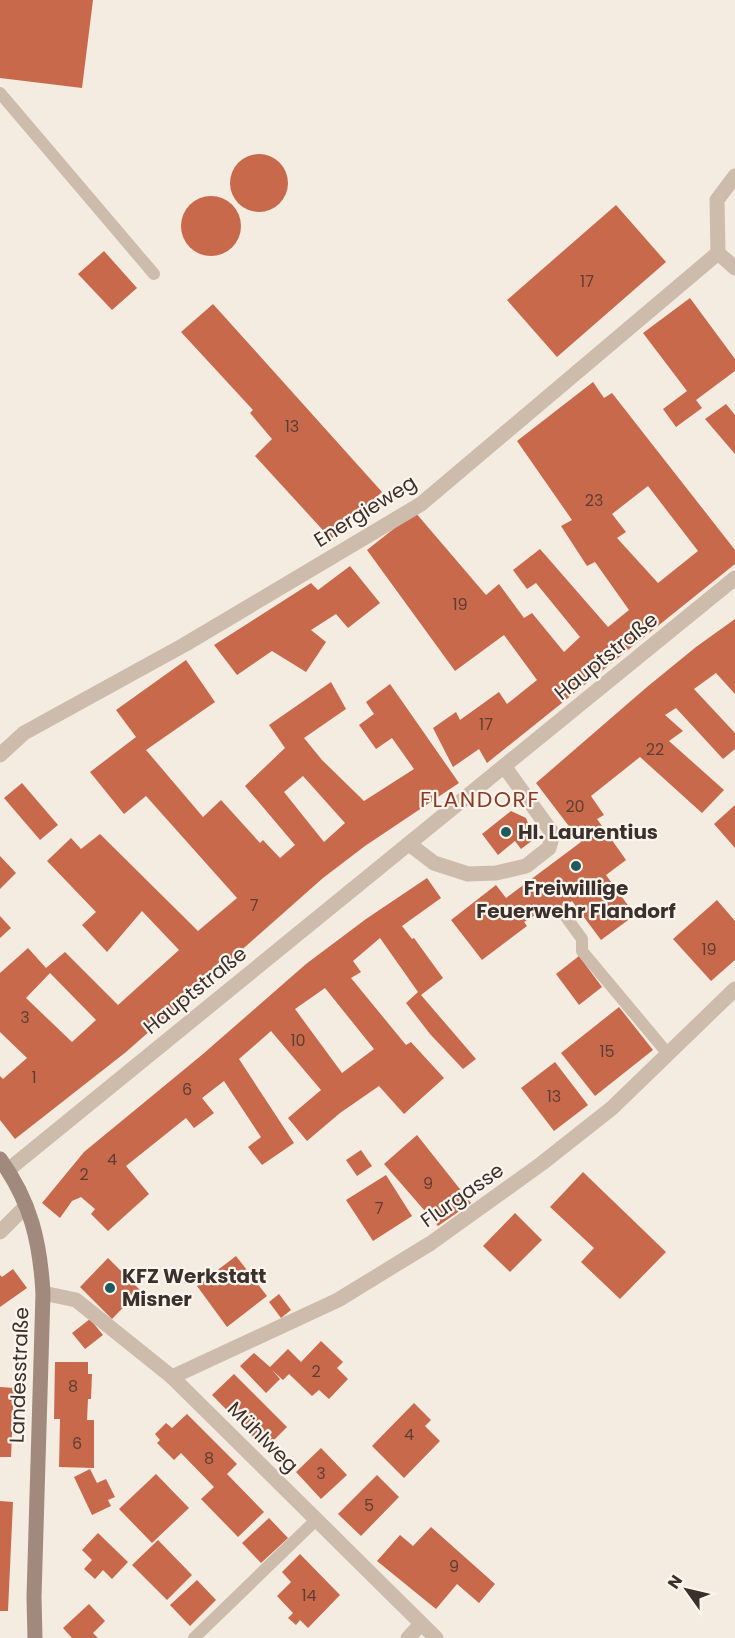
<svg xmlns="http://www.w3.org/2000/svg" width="735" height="1638" viewBox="0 0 735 1638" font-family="Poppins,sans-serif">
<rect width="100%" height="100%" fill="#f4ebe1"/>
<g fill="#c8694b" fill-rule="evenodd">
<polygon points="0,0 93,0 82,88 0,78"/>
<circle cx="259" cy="183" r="29"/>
<circle cx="211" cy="226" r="30"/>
<polygon points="616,205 666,262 557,357 507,300"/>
<polygon points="104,251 137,288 112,310 78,274"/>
<polygon points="690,298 735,359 735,371 696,400 702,408 676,427 663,409 687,391 643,333"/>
<polygon points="213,304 382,492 331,539 255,456 272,439 250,413 253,410 181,332"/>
<path d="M593 382 604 398 612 393 735 550V564L487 763 479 749 453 767 433 728 456 712 460 720 499 692 507 704 537 680 504 635 455 671 367 550 415 512 486 595 499 584 524 618 532 613 564 652 580 637 536 583 527 589 513 570 540 549 608 627 629 610 595 562 587 566 561 526 572 520 517 441ZM648 486 698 551 658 583 617 538 626 532 612 514Z"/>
<polygon points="726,404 735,415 735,454 705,419"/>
<polygon points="350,566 380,603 348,628 336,614 311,630 326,642 306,672 272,651 237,675 214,645 311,583 318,590"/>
<polygon points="735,619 735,694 716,673 694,689 735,733 735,749 723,759 676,708 665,715 683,731 669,741 724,790 702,813 640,757 591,796 604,815 597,819 626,860 606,875 635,915 601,940 572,901 545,920 540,912 524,922 527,926 482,960 451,920 496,885 506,898 581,842 536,783 647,687 696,647"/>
<path d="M186 660 215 702 146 750 203 817 221 800 260 843 263 840 280 858 295 845 245 786 285 748 269 725 331 682 346 709 304 738 322 760 364 801 414 769 392 738 376 749 359 725 374 714 366 702 390 684 459 783 365 846 323 878 126 1052 15 1139 0 1120V1076L3 1079 27 1058 0 1032V973L28 948 46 968 65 952 118 1005 179 950 142 911 107 952 82 925 96 912 47 861 71 838 81 849 100 834 198 931 237 898 146 796 124 814 90 772 136 737 116 710ZM303 776 345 823 324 842 284 792ZM50 973 96 1020 72 1042 26 998Z"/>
<polygon points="22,783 58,825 40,840 4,798"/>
<polygon points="735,805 735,848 714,824"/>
<polygon points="511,811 526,818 528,823 526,830 533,840 521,849 515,841 498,855 482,834"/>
<polygon points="0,856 16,873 0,889"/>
<path d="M427 878 441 898 402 926 412 939 414 938 443 978 421 995 476 1059 463 1069 430 1034 406 1003 418 992 380 938 353 961 361 972 351 978 406 1045 411 1042 444 1078 404 1114 379 1086 340 1113 307 1141 288 1118 321 1090 271 1031 239 1059 294 1143 262 1165 248 1147 261 1137 224 1081 202 1098 214 1113 194 1128 186 1118 126 1166 149 1194 108 1231 91 1214 95 1209 81 1197 72 1201 60 1218 42 1203 84 1152 203 1054 306 964 366 919ZM325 988 374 1049 342 1073 295 1009Z"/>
<polygon points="717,900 735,921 735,960 711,981 673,939"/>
<polygon points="0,916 11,928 0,938"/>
<polygon points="579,956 602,987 579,1005 556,974"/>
<polygon points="619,1007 653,1050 595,1096 561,1053"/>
<polygon points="555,1062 588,1105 554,1131 521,1088"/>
<polygon points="417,1135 471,1203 438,1226 384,1164"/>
<polygon points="361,1150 372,1166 357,1176 346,1160"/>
<polygon points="583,1172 666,1252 620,1299 581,1262 594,1248 550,1207"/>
<polygon points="386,1175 412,1216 373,1241 346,1200"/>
<polygon points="515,1213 542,1240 510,1272 483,1246"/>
<polygon points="236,1256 267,1296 227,1327 197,1286"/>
<polygon points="108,1258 140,1290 112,1319 80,1287"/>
<polygon points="13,1269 27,1288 0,1307 0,1275 2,1277"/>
<polygon points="279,1294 291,1310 281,1318 269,1302"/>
<polygon points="90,1319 103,1335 85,1349 72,1333"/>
<polygon points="321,1341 343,1362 337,1368 348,1379 329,1399 319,1390 312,1396 289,1374 283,1380 272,1370 280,1379 266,1393 240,1366 254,1353 270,1367 288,1349 301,1362"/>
<polygon points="55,1362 88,1362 88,1374 92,1374 91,1399 88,1399 87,1420 94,1420 94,1468 59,1467 60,1419 54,1419"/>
<polygon points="234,1374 287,1427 265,1449 212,1395"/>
<polygon points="0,1387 14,1388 11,1457 0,1457"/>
<polygon points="414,1403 431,1420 425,1426 440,1441 404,1478 372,1446"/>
<polygon points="187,1414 237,1464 227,1474 264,1512 238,1537 201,1499 214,1487 181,1453 174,1460 157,1443 160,1440 155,1434 166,1423 172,1428"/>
<polygon points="321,1448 347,1475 321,1499 296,1472"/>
<polygon points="90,1469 97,1483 106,1479 115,1497 108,1500 111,1506 92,1515 74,1477"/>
<polygon points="156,1474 189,1508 152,1543 119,1509"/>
<polygon points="377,1475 399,1497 361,1536 338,1514"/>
<polygon points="0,1501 13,1502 8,1611 0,1611"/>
<polygon points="269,1518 288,1538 261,1563 242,1543"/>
<polygon points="431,1527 495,1584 479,1603 457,1584 436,1609 377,1561 400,1535 413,1546"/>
<polygon points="98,1533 128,1562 112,1579 103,1570 95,1579 84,1569 92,1560 82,1550"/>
<polygon points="158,1540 192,1575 167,1600 132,1565"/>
<polygon points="300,1554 340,1595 308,1628 300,1620 296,1625 288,1618 293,1613 277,1596 291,1582 282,1572"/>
<polygon points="197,1580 216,1600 190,1626 170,1605"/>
<polygon points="89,1604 105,1621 93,1633 98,1638 72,1638 63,1628"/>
</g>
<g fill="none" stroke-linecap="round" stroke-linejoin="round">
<g stroke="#cdbbac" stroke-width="12">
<polyline points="0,93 154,274"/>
<polyline points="566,917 582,939 582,951 668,1054"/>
<polyline points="194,1638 316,1520"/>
</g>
<g stroke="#cdbbac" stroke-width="15">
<polyline points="735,176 717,200 718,253 735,268"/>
<polyline points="0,755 24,733 184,645 421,504 718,253"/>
<polyline points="409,844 434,863 468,874 496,873 526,866 549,848 553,834 504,766"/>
<polyline points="8,1170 735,578"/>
<polyline points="0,1232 26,1206"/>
<polyline points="43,1293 76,1300 172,1377 436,1638"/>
<polyline points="172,1377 338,1300 431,1243 541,1164 612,1108 735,989"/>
<polyline points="408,1638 421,1624"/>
</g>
<path stroke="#a18a7d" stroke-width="15" d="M0 1159C31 1202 40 1242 43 1293L34 1597 35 1638"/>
</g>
<g fill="#1f5a5e" stroke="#fbf5ee" stroke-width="2">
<circle cx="506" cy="832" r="6"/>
<circle cx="576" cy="866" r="6"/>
<circle cx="110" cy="1288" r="6"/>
</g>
<g text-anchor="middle" stroke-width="4.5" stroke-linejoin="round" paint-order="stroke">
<g font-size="16" fill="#5e3e33">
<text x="587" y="287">17</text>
<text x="292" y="432">13</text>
<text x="594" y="506">23</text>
<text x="460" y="610">19</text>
<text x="486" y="730">17</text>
<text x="655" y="755">22</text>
<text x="575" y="812">20</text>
<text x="254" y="911">7</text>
<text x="709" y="955">19</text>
<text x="25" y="1023">3</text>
<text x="298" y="1046">10</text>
<text x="607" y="1057">15</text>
<text x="34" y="1083">1</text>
<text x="187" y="1095">6</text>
<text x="554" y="1102">13</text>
<text x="112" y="1165">4</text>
<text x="84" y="1180">2</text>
<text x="428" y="1189">9</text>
<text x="379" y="1214">7</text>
<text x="316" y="1377">2</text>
<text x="73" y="1392">8</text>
<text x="409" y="1440">4</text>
<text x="77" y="1449">6</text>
<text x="209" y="1464">8</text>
<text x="321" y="1479">3</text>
<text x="369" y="1511">5</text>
<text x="454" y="1572">9</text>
<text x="309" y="1601">14</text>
</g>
<g font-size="20" fill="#3b302b" stroke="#fbf5ee">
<text transform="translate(365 511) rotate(-32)" y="7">Energieweg</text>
<text transform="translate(606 656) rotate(-39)" y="7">Hauptstraße</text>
<text transform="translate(195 990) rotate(-39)" y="7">Hauptstraße</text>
<text transform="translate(462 1195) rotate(-35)" y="7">Flurgasse</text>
<text transform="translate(19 1375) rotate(-88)" y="7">Landesstraße</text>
<text transform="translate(263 1437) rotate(45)" y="7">Mühlweg</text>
</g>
<g font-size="20" font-weight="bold" fill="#3b302b" stroke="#fbf5ee" text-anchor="start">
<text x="518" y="839">Hl. Laurentius</text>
<text x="576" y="895" text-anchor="middle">Freiwillige<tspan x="576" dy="23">Feuerwehr Flandorf</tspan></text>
<text x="122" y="1283">KFZ Werkstatt<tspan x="122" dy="23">Misner</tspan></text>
</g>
<g font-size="22" letter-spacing="1.5" fill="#8c3b22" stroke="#fbf5ee">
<text x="480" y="807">FLANDORF</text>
</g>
</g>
<g transform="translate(687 1590) rotate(304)" stroke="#fbf5ee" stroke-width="4.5" paint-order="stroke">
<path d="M0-4.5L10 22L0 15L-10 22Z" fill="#3b302b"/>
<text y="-9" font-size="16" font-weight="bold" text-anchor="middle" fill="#3b302b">N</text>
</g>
</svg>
